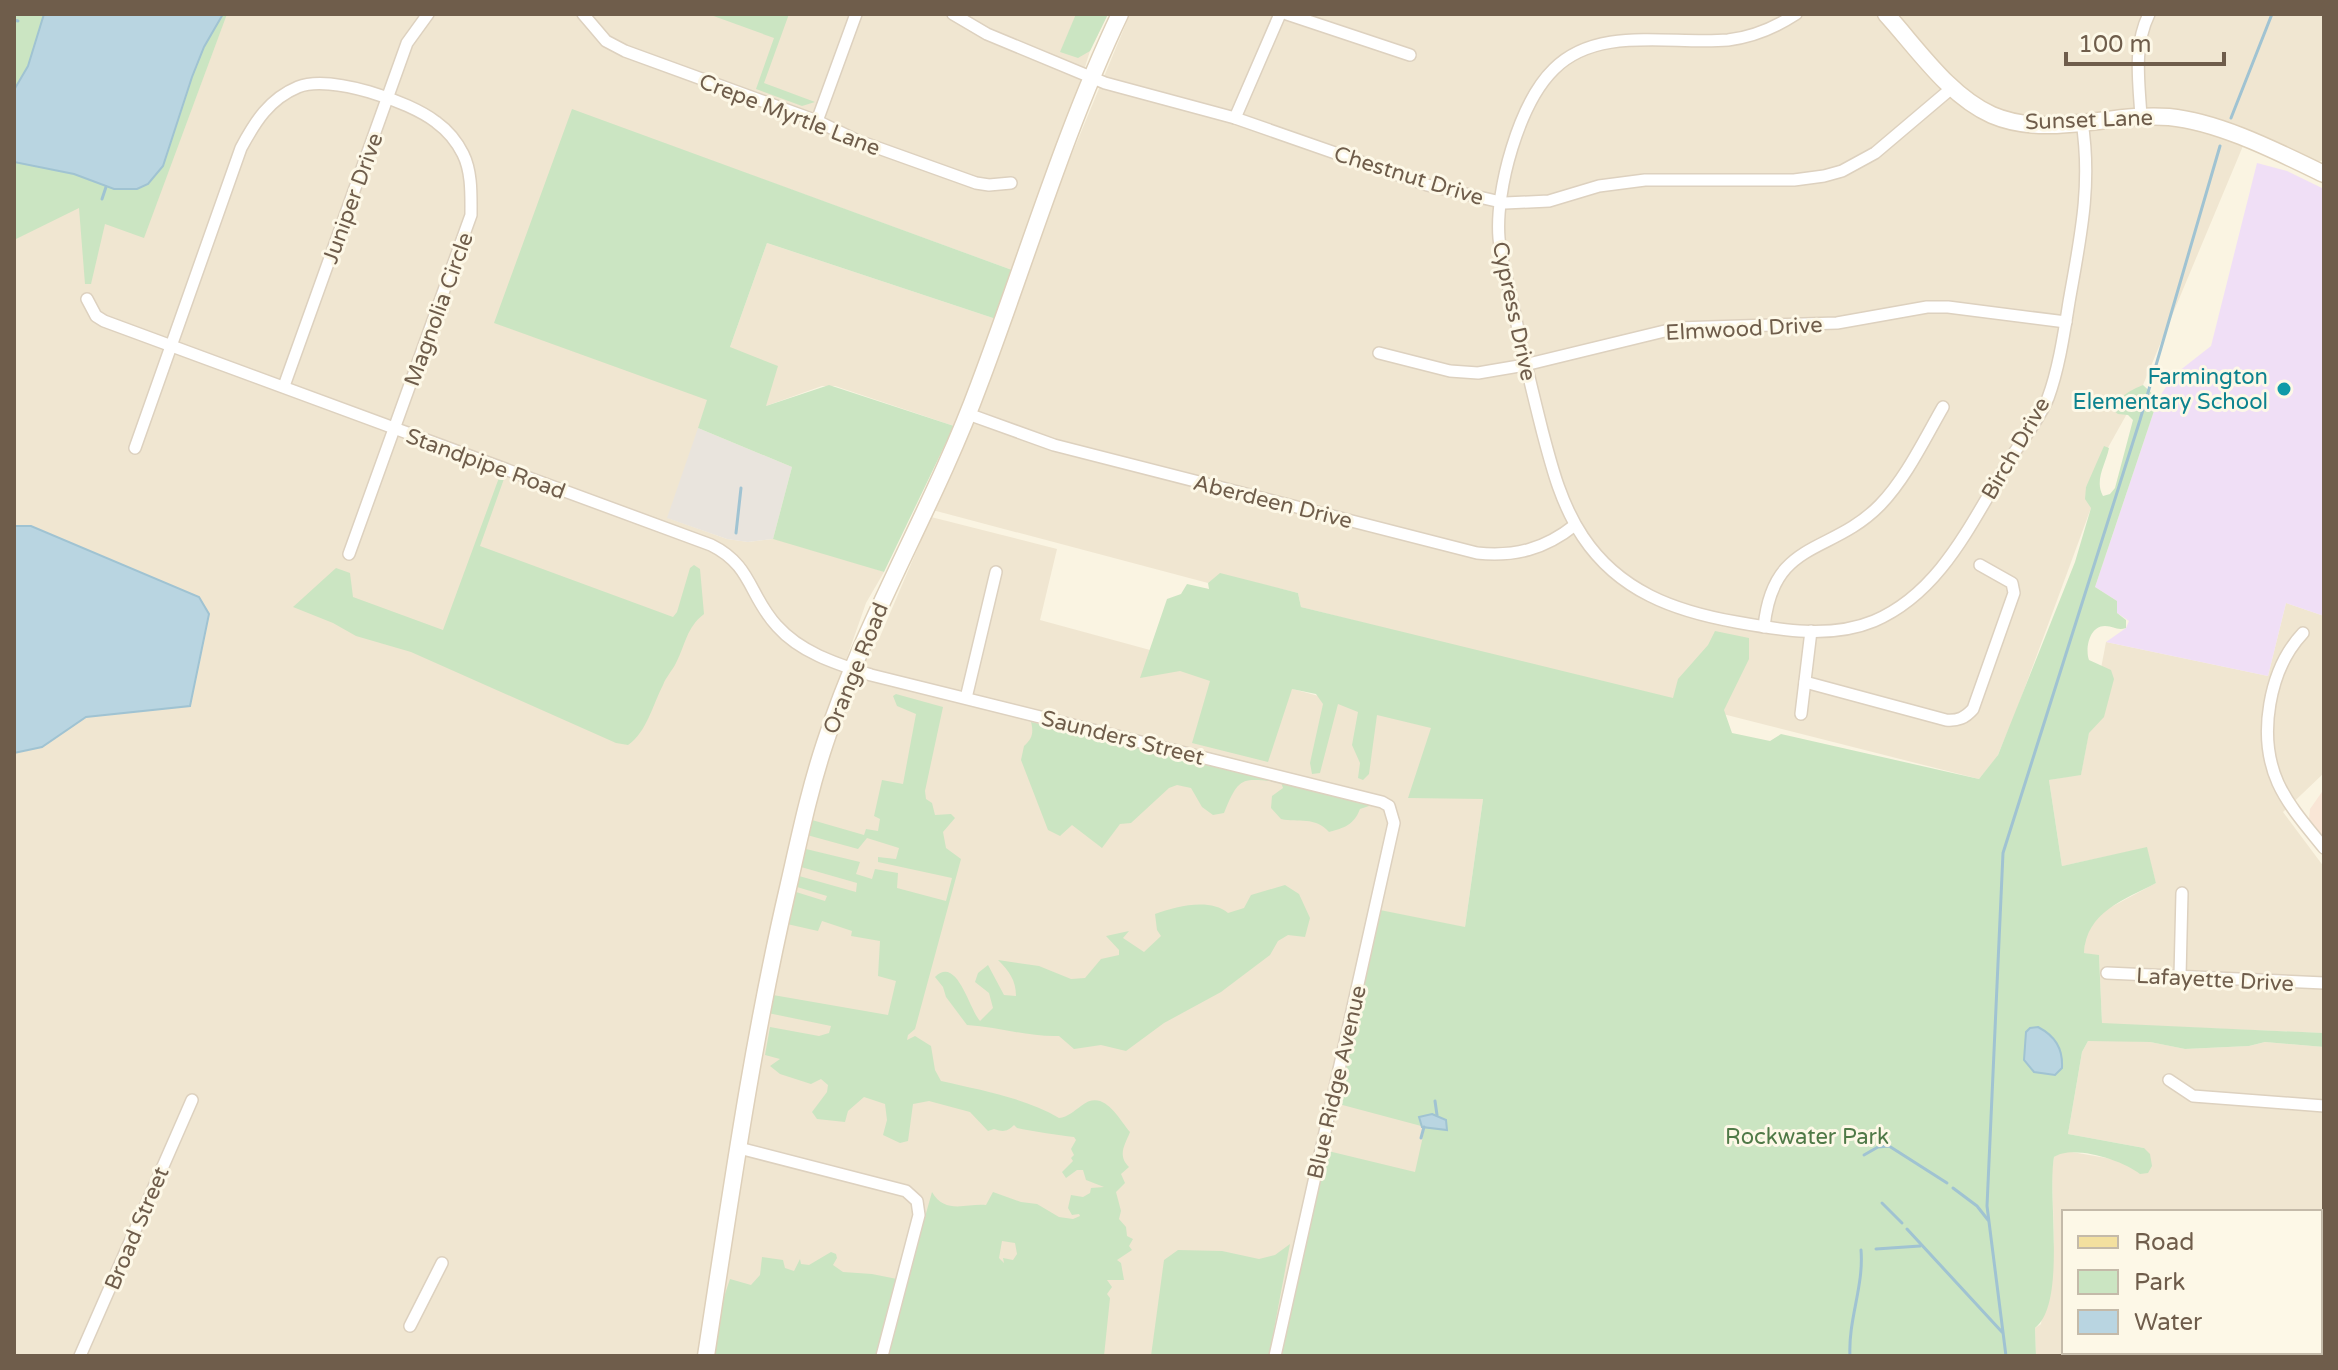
<svg xmlns="http://www.w3.org/2000/svg" width="2338" height="1370" viewBox="0 0 2338 1370" font-family="'Varela Round',sans-serif">
<rect width="100%" height="100%" fill="#faf4e2"/>
<g fill="#f0e6d1">
<polygon points="14,14 1108,14 1090,51 1077,93 1044,176 1012,270 572,110 708,401 668,518 727,539 748,542 773,539 803,543 884,572 866,603 839,680 879,639 931,517 1057,549 1040,620 1432,727 1483,799 1465,927 1425,1127 1657,1356 14,1356"/>
<polygon points="1130,14 2324,14 2324,160 2316,162 2248,134 2143,385 2086,487 2091,508 2014,717 1997,757 1979,779 1301,607 1298,593 1220,574 1208,583 925,508"/>
<polygon points="767,243 996,319 954,426 835,386 822,386 766,406 730,347"/>
<polygon points="2286,603 2324,616 2324,773 2283,812 2324,867 2324,1033 2102,1024 2099,956 2084,953 2085,936 2100,913 2156,883 2146,848 2062,866 2049,780 2081,774 2106,642 2268,676"/>
<polygon points="2094,1039 2150,1042 2185,1049 2249,1046 2265,1042 2324,1047 2324,1281 2320,1286 2320,1212 2064,1212 2064,1352 2265,1352 2261,1356 2036,1356 2035,1328 2041,1324 2054,1241 2052,1170 2054,1157 2061,1152 2072,1152 2112,1159 2129,1165 2144,1148 2068,1134 2082,1052 2088,1041"/>
</g>
<polygon fill="#f9e6d6" points="2324,789 2324,838 2309,819 2310,809"/>
<polygon fill="#e9e4dd" points="698,428 792,467 773,539 748,542 727,539 667,518"/>
<polygon fill="#f0dff6" points="2257,163 2287,171 2324,189 2324,616 2286,603 2268,676 2106,642 2126,628 2129,621 2117,613 2117,601 2095,587 2158,399 2174,375 2211,346"/>
<g fill="#cbe5c2" fill-rule="evenodd">
<polygon points="14,14 227,14 144,238 105,224 91,284 85,284 79,208 14,240"/>
<polygon points="708,14 789,14 764,83 815,102 802,106 756,89 774,38"/>
<polygon points="1076,14 1108,14 1090,51 1078,58 1060,52"/>
<polygon points="572,109 1012,270 996,319 767,243 730,347 778,366 766,406 829,385 954,426 884,572 773,539 792,467 698,428 707,400 494,323"/>
<path d="M2143 385 2158 399 2095 587 2117 601V613L2126 620V628C2117 631 2114 626 2105 626 2089 626 2085 649 2089 660L2111 670 2114 679 2104 717 2089 733 2081 775 2049 780 2062 866 2147 847 2156 883C2124 900 2086 912 2084 953L2099 955 2102 1023 2324 1033V1047L2265 1042 2249 1046 2185 1049 2150 1042 2088 1041 2082 1052 2068 1134 2144 1148 2150 1154 2152 1166 2148 1173 2140 1174C2123 1160 2072 1144 2054 1157 2047 1197 2067 1303 2035 1328L2036 1356H1280L1324 1150 1415 1172 1425 1127 1335 1103 1380 910 1465 927 1483 799 1408 798 1431 728 1377 715 1369 774 1363 780 1358 778 1360 763 1352 745 1358 712 1338 704 1320 773 1312 774 1310 763 1323 704 1316 694 1292 689 1268 762 1192 743 1210 681 1180 671 1140 678 1167 599 1181 594 1187 584 1209 589 1208 583 1220 573 1298 593 1301 607 1673 698 1678 679 1708 645 1715 631 1749 638V659L1724 710 1732 733 1770 741 1781 734 1979 779 1998 755 2075 562 2091 508 2085 499 2086 487 2104 446 2109 448C2106 464 2094 480 2103 496L2110 494 2115 488 2133 420 2128 415 2118 414 2114 411C2116 397 2131 390 2143 385Z"/>
<path d="M500 475 505 476 480 546 673 617 677 612 690 568 694 565 700 569 704 614C686 628 686 644 676 663 672 671 666 677 663 685 653 704 647 732 628 745L616 743 411 652 356 636 333 623 293 607 336 568 350 573 353 597 443 630Z"/>
<path d="M896 694 943 707 925 791 926 799 932 803 935 815 951 814 955 818 943 832 946 848 961 859 915 1029 908 1035 907 1040 915 1036 931 1046 935 1070 941 1081C980 1090 1026 1098 1059 1118 1068 1117 1074 1111 1081 1106 1103 1088 1117 1116 1130 1132 1125 1145 1117 1155 1129 1167L1121 1174 1125 1183 1116 1192 1121 1211 1119 1219 1126 1227 1127 1236 1133 1239 1129 1246 1132 1250 1117 1260 1121 1263 1124 1280H1107L1112 1287 1107 1294 1110 1298 1104 1356H713L722 1303 730 1279 751 1285 760 1275 762 1257 783 1260 785 1268 794 1271 800 1259 801 1264 809 1265 831 1252 836 1254 837 1258 833 1265 843 1272 872 1274 907 1281 932 1192C945 1215 967 1203 986 1205L993 1192 1021 1202 1037 1204 1059 1217 1073 1219 1080 1216 1079 1214 1072 1215 1068 1208 1071 1195 1083 1197 1090 1193 1091 1188 1104 1187 1086 1180 1083 1170H1077L1066 1178 1062 1172 1073 1161 1071 1158 1074 1155 1071 1149 1076 1140 1074 1137C1057 1135 1036 1132 1017 1128L1014 1125C1007 1132 1003 1132 994 1129L988 1131 970 1112 929 1101 913 1104 908 1141 900 1143 883 1135 887 1120 885 1104 864 1097 848 1111 845 1122 817 1119 812 1112 827 1092 828 1085 821 1079 811 1084 780 1074 770 1066 780 1059 765 1055 770 1027 819 1036 829 1033 831 1026 768 1013 773 995 888 1015 896 981 878 976 880 941 851 936 852 931 822 921 818 931 787 924 796 892 825 901 827 896 797 887 799 876 856 892 857 883 801 867 806 849 860 862 856 874 872 879 875 869 898 873 897 888 946 901 952 878 878 862V857L896 859 899 848 867 838 858 849 807 835 812 820 864 835 866 829 878 831 880 819 874 816 882 780 903 784 916 714 897 706 893 696ZM1002 1241 1015 1243 1017 1254 1013 1260 1003 1258 1004 1263 999 1258Z"/>
<path d="M1031 722 1361 800 1372 805 1360 809C1354 825 1344 828 1329 832 1315 816 1299 823 1281 819L1271 808 1272 796 1283 788 1281 782C1242 779 1240 774 1224 813L1213 815 1202 807 1191 788 1177 785 1169 788 1131 823 1120 824 1102 848 1072 825 1060 836 1048 830 1021 760 1024 746C1032 739 1034 733 1031 722Z"/>
<path d="M1285 885 1299 894 1310 918 1305 937 1288 935 1278 941 1270 955 1221 992 1164 1023 1126 1051 1101 1045 1074 1049 1059 1036C1028 1037 999 1027 967 1025L946 997 943 987 935 977C957 955 969 1009 980 1021L993 1008 989 993 975 982 978 973 988 965 1004 995 1016 996C1016 980 1009 971 998 960L1039 966 1071 979 1085 978 1101 959 1119 955V950L1106 936 1129 931 1123 938 1144 952 1161 936 1157 930 1155 914C1177 906 1210 898 1228 913L1244 908 1251 895Z"/>
<polygon points="1290,1244 1269,1356 1151,1356 1164,1260 1178,1250 1222,1251 1259,1259 1275,1255"/>
</g>
<g fill="#b9d5e1" stroke="#a0c3d2" stroke-width="2">
<polygon points="44,14 223,14 204,47 192,77 163,166 148,184 137,189 114,189 74,174 14,162 14,90 28,66"/>
<polygon points="14,526 31,526 199,597 209,614 190,706 86,717 42,747 14,753"/>
<path d="M2038 1027C2055 1036 2063 1048 2062 1068L2055 1075 2034 1072 2024 1060 2026 1032 2030 1028Z"/>
<polygon points="1432,1114 1446,1120 1447,1130 1422,1127 1419,1117"/>
</g>
<g fill="none" stroke-linecap="round" stroke-linejoin="round">
<g stroke="#a0c3d2" stroke-width="3">
<polyline points="14,20 18,21"/>
<polyline points="2231,118 2272,14"/>
<polyline points="102,199 106,187"/>
<polyline points="736,533 741,488"/>
<polyline points="1435,1101 1437,1115"/>
<polyline points="1421,1138 1424,1127"/>
<polyline points="1864,1155 1878,1147 1889,1146 1947,1183"/>
<polyline points="1953,1188 1977,1206 1988,1220"/>
<polyline points="1882,1203 1902,1223"/>
<polyline points="1907,1229 2002,1332"/>
<polyline points="1876,1249 1920,1246"/>
<path d="M1850 1356C1848 1320 1864 1286 1861 1250"/>
<polyline points="2006,1356 1987,1206 2003,853 2140,420 2220,146"/>
</g>
<g stroke="#ddd1bf" stroke-width="14">
<g id="street">
<polyline points="583,14 606,41 625,51 817,121 856,140 976,183 989,185 1011,183"/>
<polyline points="953,14 987,34 1105,83 1235,118 1427,185 1505,203 1549,201 1599,186 1645,180 1794,180 1824,176 1842,171 1875,153 1953,87"/>
<polyline points="1287,14 1410,55"/>
<path d="M1796 14C1776 27 1752 37 1728 40 1671 45 1598 25 1554 69 1519 103 1495 190 1499 238 1501 262 1509 286 1514 310 1522 350 1532 390 1542 430 1552 468 1561 504 1583 537 1619 591 1674 611 1736 622 1780 630 1831 639 1874 621 1942 592 1972 520 2009 461 2021 441 2039 420 2048 398 2059 368 2064 333 2069 302 2080 239 2092 186 2082 122"/>
<path d="M2141 117C2139 81 2133 47 2149 14"/>
<polyline points="1235,118 1280,14"/>
<polyline points="817,121 856,14"/>
<path d="M87 299 96 316 104 321 711 545C752 565 749 596 777 626 801 653 837 664 871 675L1382 802 1389 806 1394 823 1275 1356"/>
<polyline points="1379,353 1450,371 1478,373 1525,365 1677,328 1837,323 1927,307 1948,307 2066,322"/>
<polyline points="284,386 407,43 428,14"/>
<path d="M968 414 1054 445 1477 553C1515 557 1545 549 1575 525"/>
<path d="M135 448 241 148C255 122 269 99 298 87 330 74 409 101 436 122 447 130 457 142 463 154 472 172 471 195 471 215L349 554"/>
<path d="M1764 627C1773 538 1830 556 1880 505 1906 478 1924 440 1943 407"/>
<path d="M2303 633C2269 669 2257 736 2278 783 2289 807 2308 828 2324 848"/>
<path d="M1805 682 1946 720C1958 721 1965 718 1973 709L2014 593 2012 583 1980 565"/>
<polyline points="966,698 996,572"/>
<polyline points="1801,714 1811,631"/>
<polyline points="2107,973 2324,983"/>
<polyline points="2180,976 2182,893"/>
<polyline points="2169,1080 2193,1096 2324,1106"/>
<polyline points="739,1148 906,1191 917,1201 919,1215 882,1356"/>
<polyline points="410,1326 442,1263"/>
<polyline points="80,1356 192,1100"/>
</g>
</g>
<g stroke="#ded0ba" stroke-width="19">
<g id="secondary">
<path d="M1886 14C1917 48 1949 96 1992 115 2048 139 2111 112 2169 117 2220 122 2278 152 2324 174"/>
<path d="M706 1356C730 1200 752 1042 788 888 799 840 809 791 825 743 865 619 934 507 979 385 1026 261 1063 134 1120 14"/>
</g>
</g>
<g stroke="#dcd8d4" stroke-width="21">
<g id="primary">
<polyline points="2320,1300 2324,1295"/>
<polyline points="2320,1335 2324,1330"/>
<polyline points="2271,1356 2275,1352"/>
<polyline points="2302,1356 2305,1352"/>
</g>
</g>
<use href="#street" stroke="#fff" stroke-width="11"/>
<use href="#secondary" stroke="#fff" stroke-width="16"/>
<use href="#primary" stroke="#f3e09f" stroke-width="18"/>
</g>
<circle fill="#0f9aa8" stroke="#fdf8e7" stroke-width="3" cx="2284" cy="389" r="8"/>
<g text-anchor="middle" stroke-width="6" stroke-linejoin="round" paint-order="stroke">
<g font-size="22" fill="#6f5d4b" stroke="#fdf8e7">
<text transform="translate(790 114) rotate(21)" y="8">Crepe Myrtle Lane</text>
<text transform="translate(2089 119) rotate(-2)" y="8">Sunset Lane</text>
<text transform="translate(1409 175) rotate(17)" y="8">Chestnut Drive</text>
<text transform="translate(352 198) rotate(-70)" y="8">Juniper Drive</text>
<text transform="translate(438 309) rotate(-70)" y="8">Magnolia Circle</text>
<text transform="translate(1515 311) rotate(78)" y="8">Cypress Drive</text>
<text transform="translate(1744 328) rotate(-3)" y="8">Elmwood Drive</text>
<text transform="translate(2015 448) rotate(-60)" y="8">Birch Drive</text>
<text transform="translate(486 463) rotate(20)" y="8">Standpipe Road</text>
<text transform="translate(1273 501) rotate(14)" y="8">Aberdeen Drive</text>
<text transform="translate(855 668) rotate(-68)" y="8">Orange Road</text>
<text transform="translate(1123 737) rotate(14)" y="8">Saunders Street</text>
<text transform="translate(2215 979) rotate(3)" y="8">Lafayette Drive</text>
<text transform="translate(1336 1082) rotate(-77)" y="8">Blue Ridge Avenue</text>
<text transform="translate(136 1228) rotate(-67)" y="8">Broad Street</text>
</g>
<g font-size="22" fill="#0d838f" stroke="#fdf8e7" text-anchor="end">
<text x="2268" y="384">Farmington<tspan x="2268" dy="25">Elementary School</tspan></text>
</g>
<g font-size="22" fill="#4f7947" stroke="#fdf8e7">
<text x="1807" y="1144">Rockwater Park</text>
</g>
</g>
<rect width="2338" height="1370" fill="none" stroke="#6f5d4b" stroke-width="32"/>
<rect x="2062" y="1210" width="260" height="144" fill="#fdf8e7" stroke="#c4baa9" stroke-width="2"/>
<rect x="2078" y="1236" width="40" height="12" fill="#f3e09f" stroke="#c4baa9" stroke-width="2"/>
<text x="2134" y="1250" font-size="24" fill="#6f5d4b">Road</text>
<rect x="2078" y="1270" width="40" height="24" fill="#cbe5c2" stroke="#c4baa9" stroke-width="2"/>
<text x="2134" y="1290" font-size="24" fill="#6f5d4b">Park</text>
<rect x="2078" y="1310" width="40" height="24" fill="#b9d5e1" stroke="#c4baa9" stroke-width="2"/>
<text x="2134" y="1330" font-size="24" fill="#6f5d4b">Water</text>
<path d="M2066 52v12h158v-12" fill="none" stroke="#6f5d4b" stroke-width="4"/>
<text x="2078" y="52" font-size="24" fill="#6f5d4b" stroke="#fdf8e7" stroke-width="6" paint-order="stroke">100 m</text>
</svg>
